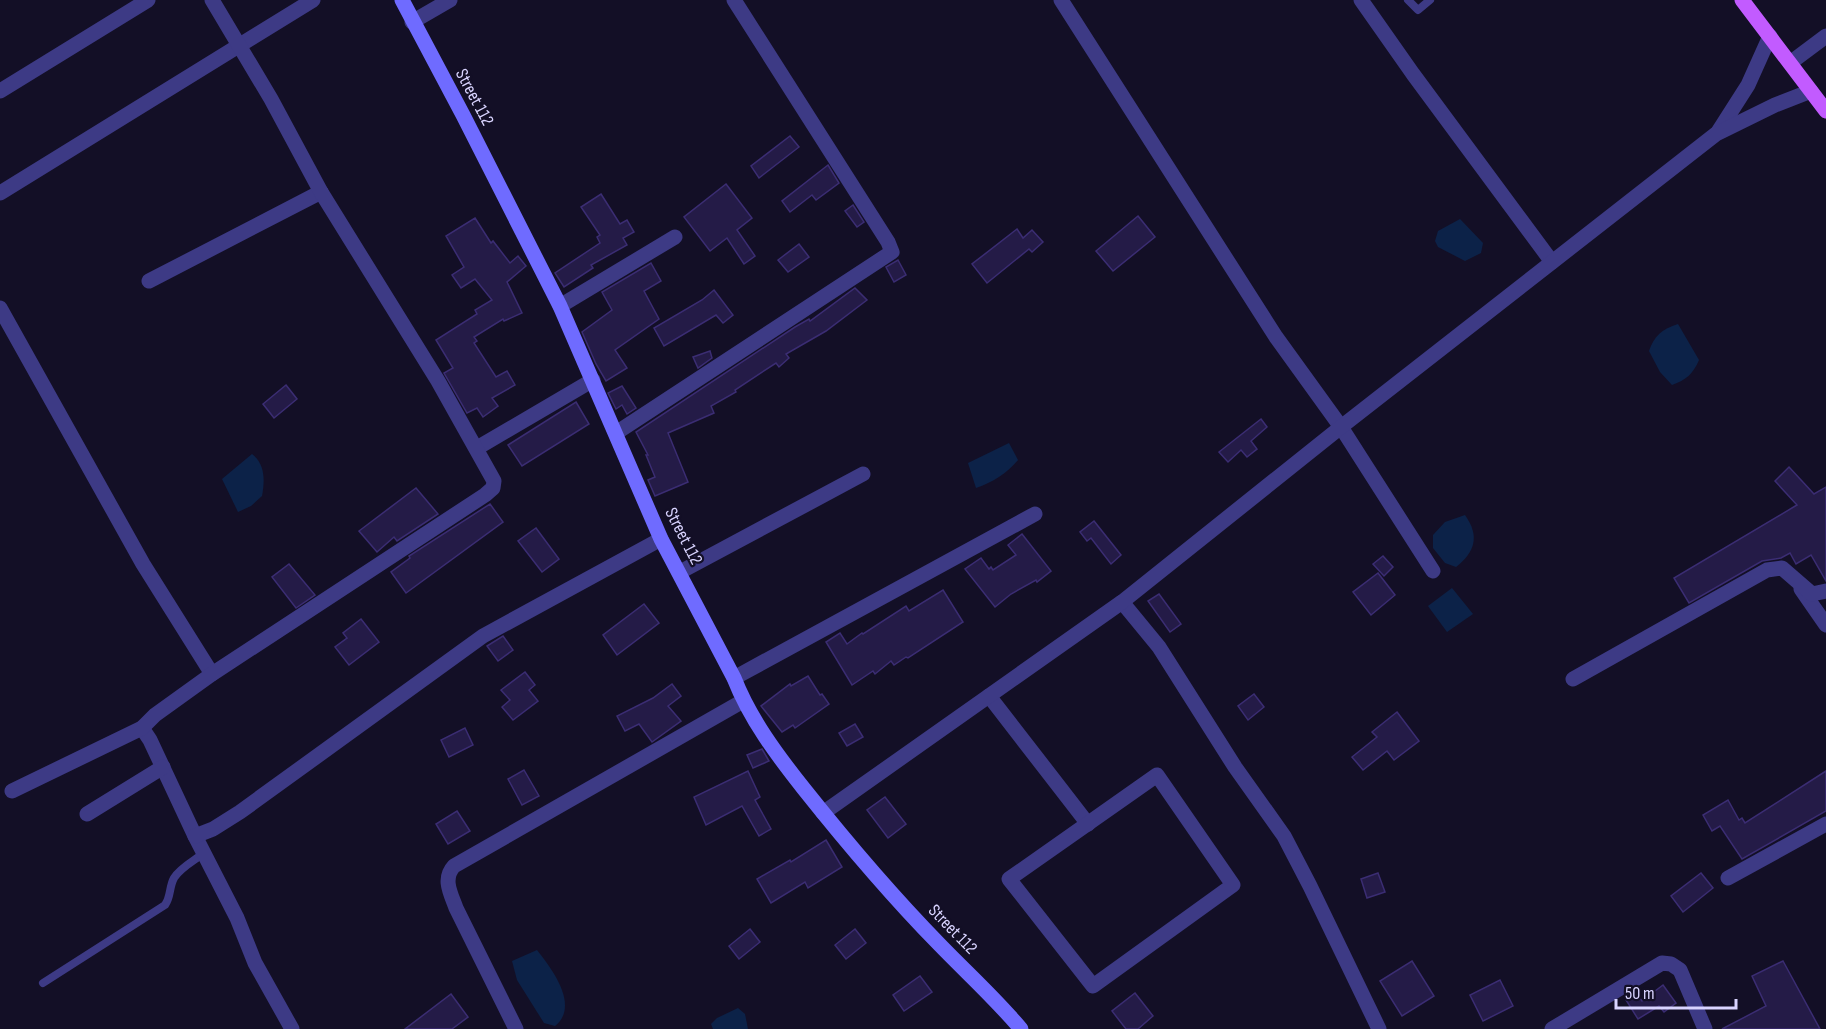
<svg xmlns="http://www.w3.org/2000/svg" width="1826" height="1029" viewBox="0 0 1826 1029" font-family="'Sofia Sans Condensed',sans-serif">
<rect width="100%" height="100%" fill="#130f26"/>
<g fill="#0c2248">
<polygon points="1460,219 1483,243 1481,253 1465,261 1438,247 1435,241 1438,231"/>
<path d="M1678 324 1699 360C1693 374 1686 380 1672 385L1660 372 1649 351C1654 336 1662 329 1678 324Z"/>
<path d="M1009 443 1018 460C1006 474 993 482 976 488L968 463Z"/>
<path d="M252 454C265 464 265 480 262 496L251 506 238 512 222 479Z"/>
<path d="M1465 515C1480 536 1475 552 1456 567L1445 563 1433 548V535L1445 522Z"/>
<polygon points="1452,588 1473,614 1447,632 1428,606"/>
<path d="M537 950C552 969 580 1006 555 1026L544 1023 517 980 512 961Z"/>
<polygon points="738,1008 745,1014 748,1029 713,1029 711,1024 717,1018"/>
</g>
<g fill="#241b47" stroke="#3b2d73" stroke-width="1.5">
<polygon points="790,136 799,147 759,178 751,166"/>
<polygon points="828,165 839,183 816,200 812,195 790,212 782,201"/>
<polygon points="726,184 752,218 737,230 755,256 744,264 727,238 710,251 684,217"/>
<polygon points="601,194 620,224 627,220 634,232 623,238 627,245 591,265 593,268 564,287 555,273 600,243 597,237 600,235 581,207"/>
<polygon points="853,205 864,222 857,227 845,211"/>
<polygon points="1138,216 1155,237 1113,271 1096,251"/>
<polygon points="475,218 491,243 493,241 510,263 518,256 526,266 507,282 522,313 504,321 503,319 474,337 477,341 474,343 496,377 507,371 515,385 492,398 498,406 483,417 477,408 467,413 444,373 453,368 436,340 477,314 475,310 492,300 475,279 461,288 452,275 464,267 446,236"/>
<polygon points="1017,229 1023,238 1032,230 1043,242 1032,252 1029,249 987,283 972,264"/>
<polygon points="799,244 809,257 788,272 778,260"/>
<polygon points="898,260 906,275 894,282 886,267"/>
<polygon points="651,263 661,281 644,291 659,319 615,350 627,368 606,381 596,364 582,332 612,310 602,292"/>
<polygon points="855,288 867,300 826,331 786,354 789,358 779,367 776,363 735,390 736,392 711,406 714,413 668,433 688,482 655,496 648,480 655,477 646,455 648,455 636,432 795,327 809,319 810,321"/>
<polygon points="714,290 733,315 723,323 716,315 664,346 654,328 702,300"/>
<polygon points="710,351 712,358 698,368 693,357"/>
<polygon points="286,385 297,399 274,418 263,404"/>
<polygon points="622,386 636,408 627,414 622,405 616,409 608,393"/>
<polygon points="576,402 589,424 522,466 508,445"/>
<polygon points="1261,419 1267,427 1251,441 1257,449 1247,457 1241,450 1228,462 1219,452"/>
<polygon points="1789,467 1814,494 1826,487 1826,581 1811,555 1796,564 1790,553 1781,558 1762,561 1689,603 1674,578 1797,505 1775,481"/>
<polygon points="416,488 438,514 397,541 394,537 377,552 359,531"/>
<polygon points="490,504 503,522 406,593 391,572 410,558 409,556"/>
<polygon points="1094,521 1121,555 1111,564 1091,538 1087,541 1080,532"/>
<polygon points="536,528 559,559 542,572 518,541"/>
<polygon points="1022,534 1051,571 1037,582 1036,580 1011,594 995,607 965,569 981,558 989,569 991,567 993,570 1016,555 1008,545"/>
<polygon points="1383,556 1393,567 1384,576 1373,564"/>
<polygon points="289,564 315,595 296,608 272,577"/>
<polygon points="1378,573 1395,595 1371,615 1353,592"/>
<polygon points="943,590 963,622 908,658 906,657 894,665 891,661 875,674 873,671 852,685 826,642 840,633 847,644 862,633 863,634 906,606 909,611"/>
<polygon points="1159,594 1181,624 1170,632 1148,601"/>
<polygon points="644,604 659,623 617,655 603,635"/>
<polygon points="361,619 379,642 349,665 335,647 347,638 343,633"/>
<polygon points="503,636 513,650 498,661 487,646"/>
<polygon points="525,672 535,685 529,690 538,701 513,720 502,707 510,700 501,690"/>
<polygon points="808,676 820,695 822,694 829,704 795,728 793,725 782,732 761,706 790,684 791,686"/>
<polygon points="672,684 681,696 668,706 681,721 652,742 639,724 625,731 617,716 653,698"/>
<polygon points="1254,694 1264,707 1248,720 1238,706"/>
<polygon points="1397,712 1419,741 1394,760 1387,751 1363,770 1352,757 1377,737 1372,732"/>
<polygon points="855,724 863,737 847,746 839,733"/>
<polygon points="465,728 473,745 449,757 441,740"/>
<polygon points="762,749 769,761 753,768 747,755"/>
<polygon points="524,770 539,796 522,805 508,779"/>
<polygon points="748,771 760,797 755,800 771,829 759,836 742,806 706,825 694,797"/>
<polygon points="1826,771 1826,811 1742,859 1720,826 1712,831 1703,815 1728,800 1739,820 1742,818 1745,823"/>
<polygon points="885,797 906,824 888,838 867,810"/>
<polygon points="457,811 470,831 448,844 436,824"/>
<polygon points="826,840 842,867 808,888 805,882 771,903 757,879 790,860 791,862"/>
<polygon points="1378,873 1385,892 1367,898 1361,879"/>
<polygon points="1701,873 1713,888 1683,912 1671,896"/>
<polygon points="750,929 760,942 739,959 729,946"/>
<polygon points="855,929 866,943 846,959 835,945"/>
<polygon points="1412,961 1434,996 1402,1016 1380,981"/>
<polygon points="1783,961 1820,1029 1722,1029 1766,1006 1752,976"/>
<polygon points="920,976 932,992 904,1011 893,995"/>
<polygon points="1500,980 1513,1006 1483,1021 1470,995"/>
<polygon points="1663,985 1676,1003 1664,1012 1659,1006 1638,1019 1626,1000 1637,994 1642,1001"/>
<polygon points="1135,993 1153,1016 1138,1029 1126,1029 1112,1011"/>
<polygon points="451,994 468,1017 452,1029 405,1029"/>
</g>
<g fill="none" stroke-linecap="round" stroke-linejoin="round">
<g stroke="#3d3a85" stroke-width="8">
<polyline points="1408,0 1418,10 1430,0"/>
<path d="M43 983 165 905C171 897 169 887 174 878 180 868 195 860 204 853"/>
</g>
<g stroke="#3d3a85" stroke-width="15">
<polyline points="1061,0 1276,337 1341,427 1433,571"/>
<polyline points="1361,0 1413,74 1552,262"/>
<polyline points="412,22 450,0"/>
<polyline points="1790,63 1826,36"/>
<polyline points="0,91 148,0"/>
<polyline points="1718,132 1748,85 1770,36"/>
<polyline points="0,193 313,0"/>
<polyline points="149,281 321,192"/>
<polyline points="560,306 675,237"/>
<polyline points="0,308 143,564 212,674"/>
<polyline points="616,433 892,252 888,242 734,0"/>
<polyline points="477,448 593,380"/>
<polyline points="680,572 863,474"/>
<polyline points="1801,589 1826,625"/>
<polyline points="1122,602 1159,647 1235,767 1284,836 1310,886 1379,1029"/>
<polyline points="734,678 1035,514"/>
<polyline points="1573,679 1767,570 1782,568 1812,594 1826,591"/>
<polyline points="989,696 1088,824"/>
<polyline points="142,728 150,740 195,836 237,918 255,963 292,1029"/>
<polygon points="1157,775 1233,885 1093,986 1009,879"/>
<polyline points="12,791 142,728 155,715 212,674 485,495 493,488 494,481 438,381 321,192 271,99 212,0"/>
<polyline points="823,813 1122,602 1341,427 1716,134 1775,105 1811,91"/>
<polyline points="87,814 163,767"/>
<polyline points="195,836 213,829 240,812 483,636 661,539"/>
<polyline points="1728,878 1826,824"/>
<path d="M516 1029 456 908C451 894 442 879 454 866L743 701"/>
<polyline points="1552,1029 1662,963 1671,964 1680,970 1705,1029"/>
</g>
<path stroke="#6f6bff" stroke-width="15" d="M402 0 463 115 560 306 661 539 734 678C750 719 777 755 804 789 847 843 891 895 939 944 967 973 995 998 1021 1029"/>
<polyline stroke="#c25bff" stroke-width="15" points="1742,0 1826,111"/>
</g>
<g text-anchor="middle" stroke-width="4.5" stroke-linejoin="round" paint-order="stroke">
<g font-size="18" fill="#d9d4ff" stroke="#130f26">
<text transform="translate(475 97) rotate(62)" y="6">Street 112</text>
<text transform="translate(684 536) rotate(63)" y="6">Street 112</text>
<text transform="translate(953 929) rotate(46)" y="6">Street 112</text>
</g>
</g>
<path d="M1616 999v9h120v-9" fill="none" stroke="#d9d4ff" stroke-width="3"/>
<text x="1625" y="999" font-size="18" fill="#d9d4ff" stroke="#130f26" stroke-width="4.5" paint-order="stroke">50 m</text>
</svg>
